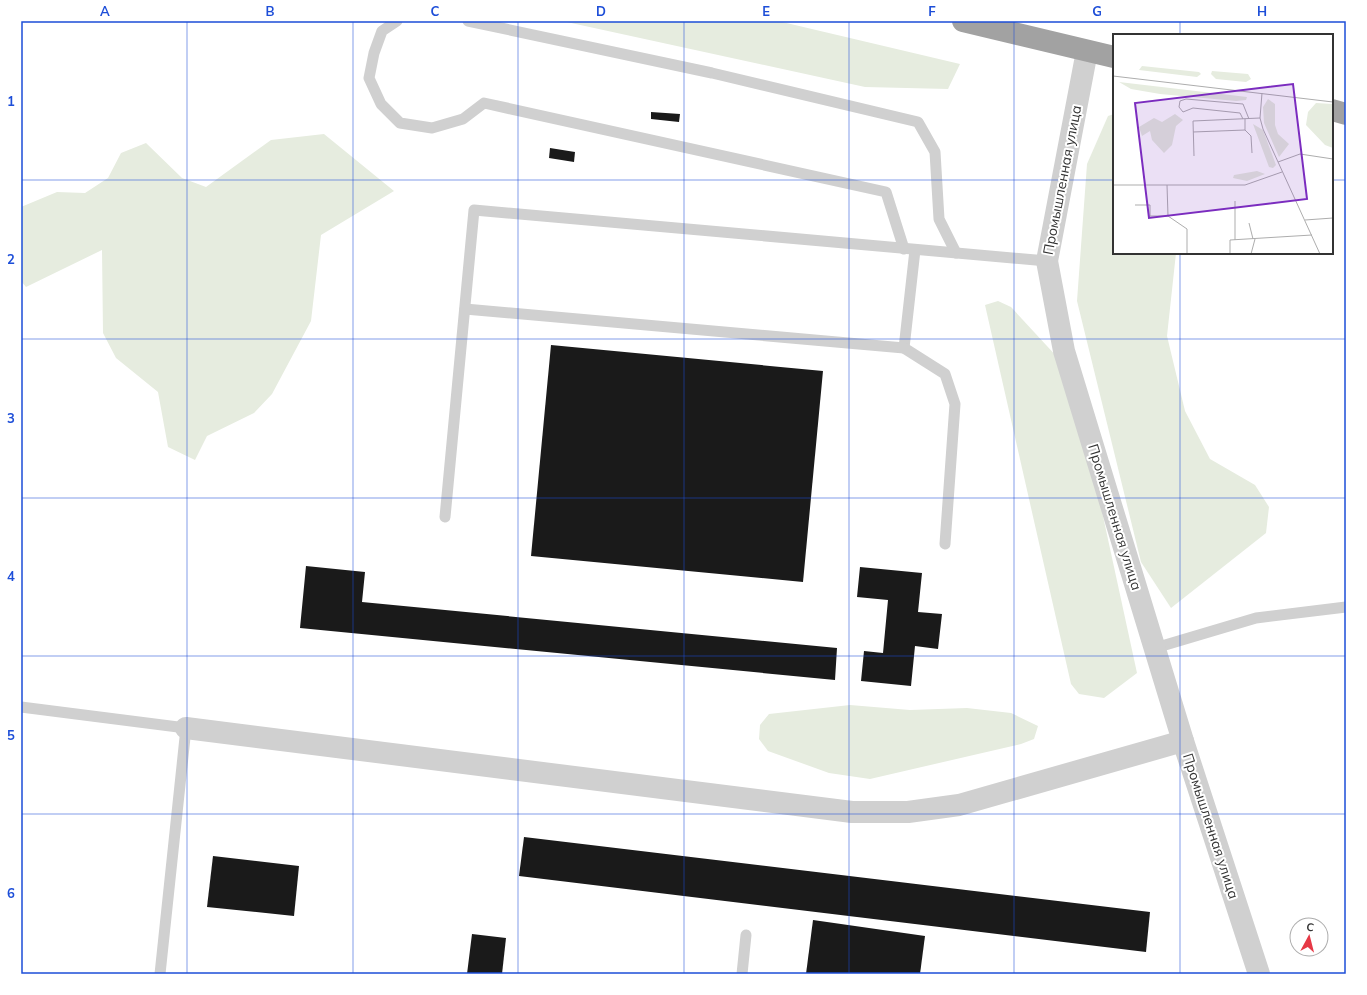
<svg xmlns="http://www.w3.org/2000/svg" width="1367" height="995" viewBox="0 0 1367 995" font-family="Mulish,sans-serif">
<rect width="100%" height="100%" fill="#fff"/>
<g fill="#e6ecdf">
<polygon points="562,21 778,21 960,64 948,89 865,87"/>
<polygon points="1114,114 1114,253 1176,253 1167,336 1185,411 1210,459 1255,485 1269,507 1266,533 1171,608 1141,562 1077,301 1087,164 1108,116"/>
<polygon points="324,134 394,191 321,235 311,321 272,394 254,413 207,436 195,460 168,447 158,392 116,358 103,333 102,250 26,287 21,281 21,207 57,192 85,193 108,178 121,153 146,143 182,178 206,187 271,140"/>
<polygon points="998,301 1011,307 1059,359 1101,507 1137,673 1104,698 1079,694 1071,684 985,305"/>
<polygon points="850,705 910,710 967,708 1011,713 1038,726 1034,739 1021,744 870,779 829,773 768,751 759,739 760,725 769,714"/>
</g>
<g fill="#1a1a1a">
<polygon points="651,112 680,114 679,122 651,119"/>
<polygon points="550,148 575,152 574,162 549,158"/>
<polygon points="551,345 823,371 803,582 531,556"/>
<polygon points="306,566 365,572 362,602 837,648 835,680 300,628"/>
<polygon points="860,567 922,573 918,612 942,614 938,649 915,646 911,686 861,681 864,651 883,653 888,600 857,597"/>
<polygon points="524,837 1150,912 1146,952 519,876"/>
<polygon points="213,856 299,866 294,916 207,907"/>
<polygon points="813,920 925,936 920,974 806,974"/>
<polygon points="472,934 506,938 502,974 467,974"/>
</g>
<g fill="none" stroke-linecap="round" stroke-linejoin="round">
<g stroke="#d0d0d0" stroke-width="11">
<polyline points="397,21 382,31 374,53 369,78 381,104 400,123 432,128 463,119 484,103 886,192 904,249"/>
<polyline points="468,21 712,73 918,122 935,152 939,219 956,253"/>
<polyline points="465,309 904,348 915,250"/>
<polyline points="904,348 945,374 955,404 945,544"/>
<polyline points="445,517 474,210 1047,261"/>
<polyline points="1155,648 1256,618 1346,607"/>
<polyline points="21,707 186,728 160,974"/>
<polyline points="742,974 746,935"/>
</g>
<g stroke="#d0d0d0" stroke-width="22">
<polyline points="1087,51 1047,261 1064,351 1183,741 1259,974"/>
<polyline points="186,728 852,812 908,812 959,805 1183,741"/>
</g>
<g stroke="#a2a2a2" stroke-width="22">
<polyline points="963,21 1114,57"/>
<polyline points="1332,110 1346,114"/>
</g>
</g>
<path fill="none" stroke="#1d4ed8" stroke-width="1" stroke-opacity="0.55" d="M187 21V974M353 21V974M518 21V974M684 21V974M849 21V974M1014 21V974M1180 21V35M21 180H1114M1332 180H1346M1180 253V974M21 339H1346M21 498H1346M21 656H1346M21 814H1346"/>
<g text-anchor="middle" stroke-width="4" stroke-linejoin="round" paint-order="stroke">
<g font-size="14" fill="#333" stroke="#fff">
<text transform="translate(1062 180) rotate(-79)" y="5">Промышленная улица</text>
<text transform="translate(1115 517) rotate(73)" y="5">Промышленная улица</text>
<text transform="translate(1211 826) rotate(72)" y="5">Промышленная улица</text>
</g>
</g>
<g transform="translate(1113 34)">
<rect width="220" height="220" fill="#fff"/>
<path d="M29 32 86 38 88 40 84 43 26 36ZM99 37 135 40 138 45 133 48 103 45 98 40ZM6 48 134 63 133 66 123 67 47 60 18 55ZM155 65 162 70V91L165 100 176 110 166 123 151 89 150 73ZM203 69 220 70V114L212 111 193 91 195 78ZM62 80 70 86 63 92 59 111 51 119 39 106 37 97 29 102 26 93 41 84 49 88ZM140 90 150 96 163 131 160 134 156 133ZM144 137 152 140 134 147 120 144 121 141Z" fill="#e6ecdf"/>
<path fill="none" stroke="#adadad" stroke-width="1" d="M0 42 220 68M149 59 147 84 150 95 207 220M130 85 127 79 80 74 70 78 66 73 67 67 73 65 130 70 136 85M132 96 138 102 139 119M80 98 132 96V85M81 122 80 87 147 84M165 128 187 120 220 125M0 151H132L169 138M54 151 55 182 74 195V220M122 167V206M22 171H37V182H55M192 186 220 184M136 189 140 205M117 220V206L199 201M138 220 142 205"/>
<path fill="#7b2cbf" fill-opacity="0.15" stroke="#7b2cbf" stroke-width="2" d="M180 50 194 165 36 184 22 69Z"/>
<rect width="220" height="220" fill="none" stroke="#333" stroke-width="2"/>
</g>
<rect width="1367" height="995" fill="none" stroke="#ffffff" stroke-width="44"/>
<g transform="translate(1309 937) rotate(7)"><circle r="19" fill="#ffffff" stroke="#adadad"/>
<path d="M0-3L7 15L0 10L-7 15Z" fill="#e63946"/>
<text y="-6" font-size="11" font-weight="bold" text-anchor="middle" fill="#333333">С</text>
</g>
<rect x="22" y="22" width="1323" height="951" fill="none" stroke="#1d4ed8" stroke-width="1.5"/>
<g font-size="13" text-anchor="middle" font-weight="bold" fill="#1d4ed8">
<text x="105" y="16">A</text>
<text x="270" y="16">B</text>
<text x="435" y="16">C</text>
<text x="601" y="16">D</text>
<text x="766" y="16">E</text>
<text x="932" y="16">F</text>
<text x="1097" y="16">G</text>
<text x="1262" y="16">H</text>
<text x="11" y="106">1</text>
<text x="11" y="264">2</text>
<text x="11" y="423">3</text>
<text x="11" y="581">4</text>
<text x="11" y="740">5</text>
<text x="11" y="898">6</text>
</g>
</svg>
